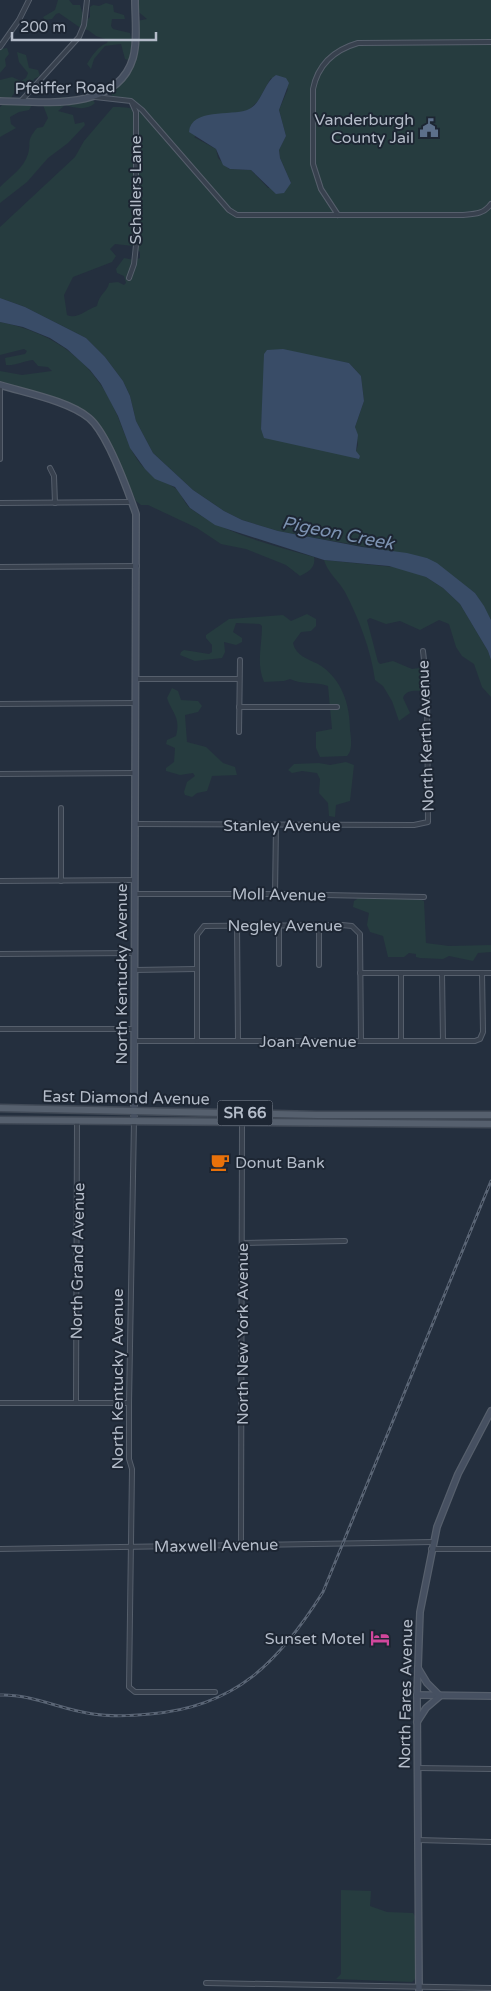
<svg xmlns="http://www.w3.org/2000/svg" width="491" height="1991" viewBox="0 0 491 1991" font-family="'Varela Round',sans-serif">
<rect width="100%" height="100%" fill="#242f3e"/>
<g fill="#263c3f" fill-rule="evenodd">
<path d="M58 0H69L73 5H80L83 15 88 19 90 17V7L93 5 99 6 106 3 113 5 114 12 124 15 125 19H112L111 26 113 29 130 33 132 44 135 46 140 42 137 21 147 19 135 9 139 3 136 0H491V620L475 593 427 558 278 531 242 520 224 511 193 490 153 453 136 421 130 396 123 381 105 357 86 338 25 307 0 298V227L75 157 84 141 113 107C121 107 131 107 138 111 144 115 146 122 154 123L155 120 131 99 113 97 110 91 121 81 131 61 125 59 121 44 105 46 94 59 91 69 87 64C91 57 99 45 107 43L108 40 96 36 88 30 82 29 59 13 56 14 52 19 45 20 43 17 55 10ZM271 78 288 89 279 110 286 136 279 150 280 158 291 183 268 188 251 170 229 169 218 158 216 149 194 137 237 113 249 110 258 101ZM115 244 133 246 140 252V258L134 260 124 258 116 269 117 273 124 276 126 283 124 285 118 282 109 283C108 291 99 294 97 306 87 309 77 320 67 315L64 295 73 277 112 262 116 256 110 249ZM311 356 349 363 361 376 364 401 355 427 358 445 356 451 263 433 261 429 265 367Z"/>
<polygon points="7,48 9,54 5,59 6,66 0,73 0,49"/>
<polygon points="17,52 26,55 29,68 38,70 40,76 34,79 32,86 23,91 16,90 11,98 0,97 0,80 12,77 21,81 26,78 28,73 19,62"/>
<path d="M91 98 95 103C86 111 76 108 65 105L58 111 73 115 75 124 84 122 85 125 68 143 48 158 27 182 0 203V187C10 177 24 168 28 154 32 141 25 143 37 128L43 127 48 118 43 105C52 94 78 98 91 98Z"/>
<polygon points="3,104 32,105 29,110 19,112 10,117 11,124 16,128 0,137 0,107"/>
<path d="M0 322C56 333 96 363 118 417 126 437 131 455 146 470 155 480 166 481 175 488 182 493 184 504 191 509 227 535 273 545 314 557 316 567 309 572 300 576L286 565 246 549 221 544 197 528 148 505H141L136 501 108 440 93 416 74 405 0 381V371L22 375 52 371 48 367 38 366 33 360C23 361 15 366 6 365L5 358 25 354 27 351 24 349 0 355Z"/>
<path d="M324 560 403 568 426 577 443 588 460 604 488 651 491 660V697L482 687 474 664 462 656 456 647 449 624 439 620 420 630 400 621 386 624 370 618 367 620 378 662 380 664 393 661 412 669 419 668 424 677V691C416 691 406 689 403 698L410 713 399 721 392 701 383 686 375 680C371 650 359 619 345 592 339 581 327 572 324 560Z"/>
<path d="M307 614 316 619V626L311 631 301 632 293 643C296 656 308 659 318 664 342 678 350 705 350 730 351 738 353 750 347 756L320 757 316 748V732L332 729 328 686C315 681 302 685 290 679L284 681 264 682C256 663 262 646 262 626L260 624 236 623 233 632 242 638V642L236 645 224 642 225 652 222 658 195 661 180 655 181 652 184 650 209 654 212 652V645L206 638V635L229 619 283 615 291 621Z"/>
<path d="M172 688 178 691 181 700 198 701 202 706 198 712 185 715 187 742 206 747 223 763 235 767 237 775 212 776 207 791 197 793 192 797 185 795 184 792 187 782 195 776 193 773 180 775 166 771V768L174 762 175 748 166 744 167 740 176 736C181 717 172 713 167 698Z"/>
<polygon points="346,762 354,765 350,801 336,805 335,817 329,816 328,803 319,793 320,779 317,773 302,771 292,773 288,770 294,764 319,763 330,765"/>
<path d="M360 897C378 897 407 891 424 901L426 943 449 946 491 945V952L478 953 473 961 449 956 443 959 420 958 416 957V954L409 953 404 957H388L383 936 370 932 367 925 369 913 353 907 354 901Z"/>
<polygon points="341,1890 371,1891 370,1906 387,1912 413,1913 415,1916 415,1979 412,1982 336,1979 341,1974"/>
</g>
<g fill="#394c67">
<path d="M276 75 286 78 289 83 279 110 286 136 279 150 280 158 291 183 284 193 276 194 251 170 230 169 223 165 216 149 189 132C191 108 231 116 247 110 262 105 263 83 276 75Z"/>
<polygon points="0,298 25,307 86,338 105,357 123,381 130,396 136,421 153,453 193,490 224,511 242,520 278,531 362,547 407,553 427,558 437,563 475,593 484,606 491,620 491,660 488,651 460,604 443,588 426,577 389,566 324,560 215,525 190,508 175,487 155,479 145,469 130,448 118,416 101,384 90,370 67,349 50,338 23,327 0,322"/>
<polygon points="283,349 349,363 361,376 364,401 355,427 358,435 356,451 360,456 359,459 264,438 261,429 264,354 267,350"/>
</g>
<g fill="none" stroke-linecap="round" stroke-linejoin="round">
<g stroke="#565f6c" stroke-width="6">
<g id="street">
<polyline points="0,47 19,20 29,0"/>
<path d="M95 97 131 101 142 110 229 210 237 215H461C473 214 483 215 491 204"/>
<polyline points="21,101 79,37 84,25 87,0"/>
<path d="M338 215 321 189 313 164V89C318 64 334 50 358 43L491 42"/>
<polyline points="129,278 134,264 136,245 136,112 132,103"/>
<polyline points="0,459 0,385"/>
<polyline points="50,468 54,476 55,503"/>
<polyline points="0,503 132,502"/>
<polyline points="0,567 137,566"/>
<polyline points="136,679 239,679"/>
<polyline points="0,704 136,703"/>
<polyline points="239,707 337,707"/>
<polyline points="239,732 240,660"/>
<polyline points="0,774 135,773"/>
<polyline points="136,824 414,825 428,822 427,687 423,651"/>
<polyline points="0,881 135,880"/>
<polyline points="61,881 61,808"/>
<polyline points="135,894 275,894 424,897"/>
<polyline points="275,894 276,825"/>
<polyline points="237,925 238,1041"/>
<polyline points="279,925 279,964"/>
<polyline points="0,954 135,953"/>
<polyline points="319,965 319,925"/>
<polyline points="135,970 196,969"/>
<polyline points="360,973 491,973"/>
<polyline points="401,973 401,1040"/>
<polyline points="442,973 443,1041"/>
<polyline points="0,1029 134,1029"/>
<polyline points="134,1041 475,1041 480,1039 483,1032 482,973"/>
<polyline points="197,1041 197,935 204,926 342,925 352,926 360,934 361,1041"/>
<polyline points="134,1120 129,1403 129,1459 132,1469 129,1687 135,1692 215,1692"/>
<polyline points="242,1243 345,1241"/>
<polyline points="0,1403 129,1403"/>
<polyline points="76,1403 77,1120"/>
<polyline points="241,1544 242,1123"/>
<polyline points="0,1549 433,1542"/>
<polyline points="431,1549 491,1549"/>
<polyline points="418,1768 491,1769"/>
<polyline points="418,1840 491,1842"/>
<polyline points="206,1983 491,1988"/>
</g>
</g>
<g stroke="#565f6c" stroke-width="8">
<g id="secondary">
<path d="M0 101C43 102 117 112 133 58 138 40 135 19 135 0"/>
<path d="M0 385C26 393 69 401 89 418 107 433 128 491 136 514L134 1120"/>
<polyline points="417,1695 491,1696"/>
<polyline points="417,1722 426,1708 440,1696 427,1683 418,1668"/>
<polyline points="419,1991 417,1695 420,1612 437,1527 458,1474 491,1411"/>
</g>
</g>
<g stroke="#414a57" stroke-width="9">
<g id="primary">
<polyline points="0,1108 317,1115 491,1115"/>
<polyline points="0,1120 491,1124"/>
</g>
</g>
<use href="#street" stroke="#38414e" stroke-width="4"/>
<use href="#secondary" stroke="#465061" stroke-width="5.5"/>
<use href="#primary" stroke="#56606e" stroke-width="6"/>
<g stroke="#5a6575" stroke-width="3">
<path id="rail" d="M0 1695C32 1694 62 1710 93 1714 112 1717 131 1716 150 1714 236 1707 279 1662 323 1592L491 1181"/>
</g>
<use href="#rail" stroke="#1d2633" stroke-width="1" stroke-dasharray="4" stroke-linecap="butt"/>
</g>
<defs>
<g id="civic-bare" transform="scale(1.5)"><path d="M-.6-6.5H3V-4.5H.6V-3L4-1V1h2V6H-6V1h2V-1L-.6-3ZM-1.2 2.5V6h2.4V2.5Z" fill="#5c6f8a" stroke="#1d2633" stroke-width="2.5" paint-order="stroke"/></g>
<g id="cafe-bare" transform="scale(1.5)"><path d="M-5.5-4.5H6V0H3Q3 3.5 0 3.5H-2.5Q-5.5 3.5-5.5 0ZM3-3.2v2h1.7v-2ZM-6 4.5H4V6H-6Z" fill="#e8710a" stroke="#1d2633" stroke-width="2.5" paint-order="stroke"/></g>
<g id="hotel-bare" transform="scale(1.5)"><path d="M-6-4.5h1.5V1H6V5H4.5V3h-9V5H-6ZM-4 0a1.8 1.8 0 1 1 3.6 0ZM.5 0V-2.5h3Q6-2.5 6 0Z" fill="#d1479c" stroke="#1d2633" stroke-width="2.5" paint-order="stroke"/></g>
</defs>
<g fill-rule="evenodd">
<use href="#civic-bare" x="429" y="128"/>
<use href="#cafe-bare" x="220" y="1162"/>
<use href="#hotel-bare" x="380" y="1638"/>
</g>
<g text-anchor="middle" stroke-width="4" stroke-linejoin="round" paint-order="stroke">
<rect fill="#1d2633" stroke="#878f9c" stroke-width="1" x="217.5" y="1100.5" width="55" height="25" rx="4"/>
<g font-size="15" font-weight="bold" fill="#b4bcc9">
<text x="245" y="1118">SR 66</text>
</g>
<g font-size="16" fill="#b4bcc9" stroke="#1d2633">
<text transform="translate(65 87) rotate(-1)" y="6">Pfeiffer Road</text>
<text transform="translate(135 190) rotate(-90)" y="6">Schallers Lane</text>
<text transform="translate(425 736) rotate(-92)" y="6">North Kerth Avenue</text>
<text x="282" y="831">Stanley Avenue</text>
<text transform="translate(279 894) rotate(1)" y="6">Moll Avenue</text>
<text x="285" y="931">Negley Avenue</text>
<text transform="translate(121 974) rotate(-90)" y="6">North Kentucky Avenue</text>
<text x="308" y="1047">Joan Avenue</text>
<text transform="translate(126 1097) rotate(1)" y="6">East Diamond Avenue</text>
<text transform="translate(77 1261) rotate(-89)" y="6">North Grand Avenue</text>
<text transform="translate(242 1334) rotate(-90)" y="6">North New York Avenue</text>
<text transform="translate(117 1379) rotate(-90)" y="6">North Kentucky Avenue</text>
<text transform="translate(216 1545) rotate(-1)" y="6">Maxwell Avenue</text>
<text transform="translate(405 1694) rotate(-89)" y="6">North Fares Avenue</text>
</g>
<g font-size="16" fill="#b4bcc9" stroke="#1d2633" text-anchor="end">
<text x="414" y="125">Vanderburgh<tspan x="414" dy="18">County Jail</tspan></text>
<text x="235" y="1168" text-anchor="start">Donut Bank</text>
<text x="365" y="1644">Sunset Motel</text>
</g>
<g font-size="18" font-style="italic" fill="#7c92b1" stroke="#1d2633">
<text transform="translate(338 533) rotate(11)" y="6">Pigeon Creek</text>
</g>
</g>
<path d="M12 32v8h144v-8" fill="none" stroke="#b4bcc9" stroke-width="2.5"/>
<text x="20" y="32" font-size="15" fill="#b4bcc9" stroke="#1d2633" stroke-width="4" paint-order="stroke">200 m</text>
</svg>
